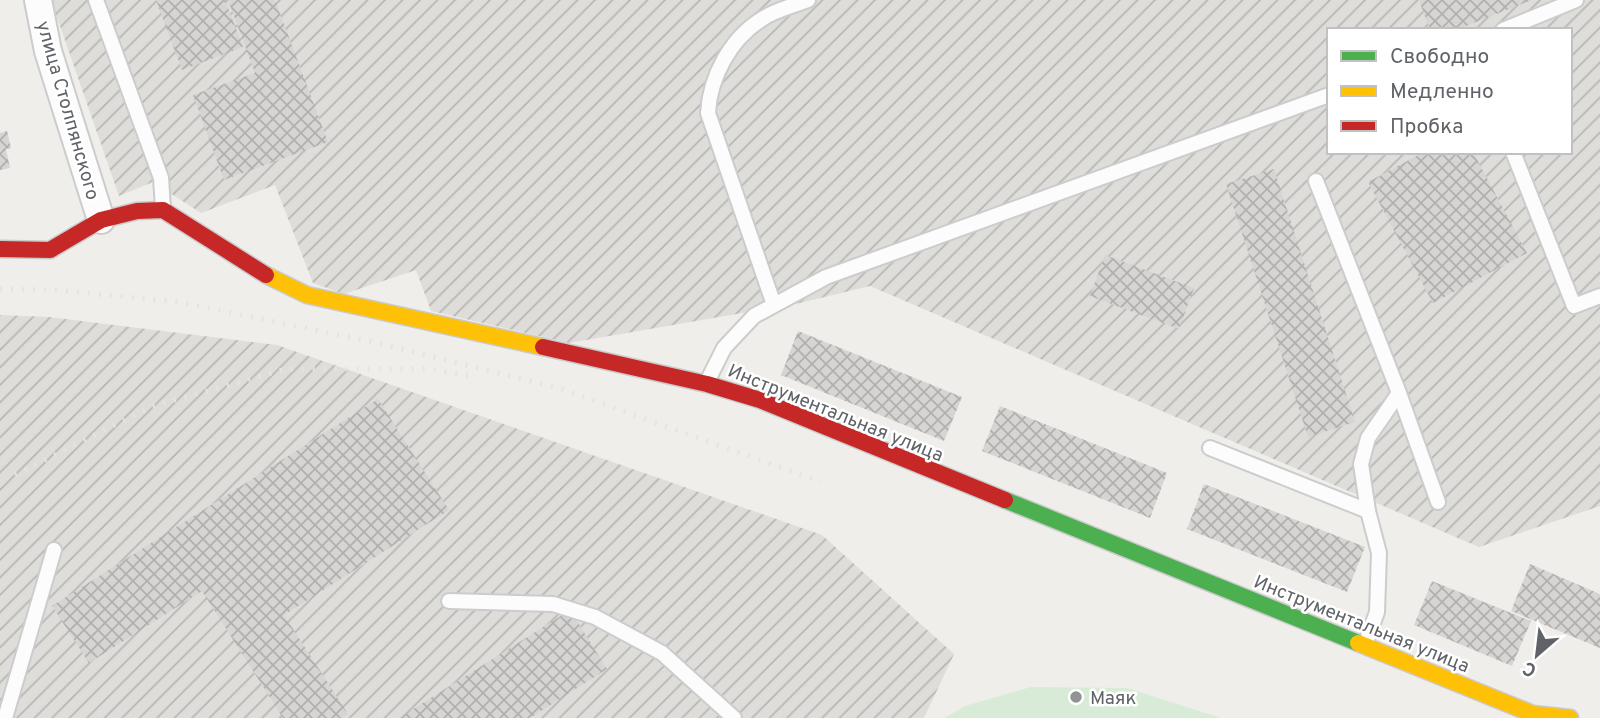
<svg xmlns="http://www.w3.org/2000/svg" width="1600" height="718" viewBox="0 0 1600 718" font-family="Overpass,sans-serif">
<defs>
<pattern id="industrial-furrows" width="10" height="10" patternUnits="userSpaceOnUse" patternTransform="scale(1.75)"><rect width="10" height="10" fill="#dfddda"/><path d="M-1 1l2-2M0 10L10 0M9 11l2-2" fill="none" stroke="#b8b7b5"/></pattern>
<pattern id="building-cross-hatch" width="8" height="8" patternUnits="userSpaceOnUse" patternTransform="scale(1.75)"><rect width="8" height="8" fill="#d6d5d3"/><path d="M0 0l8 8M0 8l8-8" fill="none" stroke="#b1b0af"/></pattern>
</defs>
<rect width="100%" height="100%" fill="#efeeea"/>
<g fill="url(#industrial-furrows)" fill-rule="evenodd">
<path d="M51 0H1600V506L1479 547 870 286 800 303 569 343 431 311 416 270 344 294 313 283 275 185 201 213 153 182 119 196ZM1329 30H1570V152H1329Z"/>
<polygon points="0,315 49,317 277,345 822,535 954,654 924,718 0,718"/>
</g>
<polygon fill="#d8ebd6" points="1031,687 1127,688 1221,718 944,718 965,706"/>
<g fill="url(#building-cross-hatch)">
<polygon points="156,0 225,0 243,47 182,70"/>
<polygon points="228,0 275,0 328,142 224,180 193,95 255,73"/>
<polygon points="1419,0 1532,0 1456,30 1430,30"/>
<polygon points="7,131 11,148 6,149 10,168 0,170 0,133"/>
<polygon points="1424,152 1473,152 1527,253 1433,303 1368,182"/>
<polygon points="1274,169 1355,422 1308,437 1226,184"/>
<polygon points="1105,255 1194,288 1179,329 1090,296"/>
<polygon points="798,331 962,397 944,441 781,375"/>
<polygon points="378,399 449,510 284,615 348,714 342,718 283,718 202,591 89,663 52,606"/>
<polygon points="1000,406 1167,473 1150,518 982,451"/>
<polygon points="1204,484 1365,547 1347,592 1187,529"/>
<polygon points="1530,564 1600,594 1600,648 1511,611"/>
<polygon points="1432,581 1531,621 1512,666 1414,625"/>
<polygon points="570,610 607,669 530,718 399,718"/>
</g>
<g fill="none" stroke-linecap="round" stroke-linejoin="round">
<g stroke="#cbcccc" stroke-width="18">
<g id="lane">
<polyline points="96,0 161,178 163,208"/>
<polyline points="1503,30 1576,0"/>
<polyline points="1513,152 1574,306 1600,296"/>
<polyline points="1316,181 1399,393 1438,502"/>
<path d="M774 305 708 113C710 77 730 39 762 19 775 10 793 6 808 0"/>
<polyline points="707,382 724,348 754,316 826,277 1329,95"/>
<polyline points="1210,448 1368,511 1379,553 1377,612 1365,645"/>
<polyline points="1368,511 1361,464 1368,438 1399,393"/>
<polyline points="449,601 553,604 595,617 662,653 734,718"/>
<polyline points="5,718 54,550"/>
</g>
</g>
<g stroke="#cbcccc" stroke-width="30">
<polyline id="street" points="38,0 48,51 101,220"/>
</g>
<g stroke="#cacacb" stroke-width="19">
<polyline id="fast" points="1005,500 1358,643"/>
</g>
<g stroke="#cacacb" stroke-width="19">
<g id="slow">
<polyline points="266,275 307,295 543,347"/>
<polyline points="1358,643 1533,714 1570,718"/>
</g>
</g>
<g stroke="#cacacb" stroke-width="19">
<g id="jam">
<polyline points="0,249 50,250 101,220 137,211 163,210 266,275"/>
<polyline points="543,347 707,384 760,400 1005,500"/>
</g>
</g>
<use href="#lane" stroke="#fdfcfc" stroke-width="14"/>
<use href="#street" stroke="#fdfcfc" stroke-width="26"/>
<use href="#fast" stroke="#4caf50" stroke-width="16"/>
<use href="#slow" stroke="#ffc107" stroke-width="16"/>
<use href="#jam" stroke="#c62828" stroke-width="16"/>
<g stroke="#e4e4e4" stroke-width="5" stroke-dasharray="2 9" stroke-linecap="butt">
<polyline points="0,289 55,290 179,302 373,342 559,388 821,482"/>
<polyline points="15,475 150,407 286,369 426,369 472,376"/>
</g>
</g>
<circle fill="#919496" stroke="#fff" stroke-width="2.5" cx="1076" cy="697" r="7"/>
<g text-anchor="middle" stroke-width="5" stroke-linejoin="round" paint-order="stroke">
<g font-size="19" fill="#5f6368" stroke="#fff">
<text transform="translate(69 110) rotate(74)" y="7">улица Столпянского</text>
<text transform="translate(836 412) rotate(22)" y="7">Инструментальная улица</text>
<text transform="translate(1362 623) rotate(22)" y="7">Инструментальная улица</text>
</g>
<g font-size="19" fill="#5f6368" stroke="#fff" text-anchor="start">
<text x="1090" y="704">Маяк</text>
</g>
</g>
<rect x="1327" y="28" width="245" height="126" fill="#ffffff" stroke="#bfc1c3" stroke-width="2"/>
<rect x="1341" y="51" width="35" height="10" fill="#4caf50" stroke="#bfc1c3" stroke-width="2"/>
<text x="1390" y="63" font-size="21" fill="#5f6368">Свободно</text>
<rect x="1341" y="86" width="35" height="10" fill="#ffc107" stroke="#bfc1c3" stroke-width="2"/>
<text x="1390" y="98" font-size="21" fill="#5f6368">Медленно</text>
<rect x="1341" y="121" width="35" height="10" fill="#c62828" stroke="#bfc1c3" stroke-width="2"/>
<text x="1390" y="133" font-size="21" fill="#5f6368">Пробка</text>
<g transform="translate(1537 655) rotate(208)" stroke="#ffffff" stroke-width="5" paint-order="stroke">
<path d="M0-5L12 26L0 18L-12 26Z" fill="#5f6368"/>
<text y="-10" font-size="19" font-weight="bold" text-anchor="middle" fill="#5f6368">С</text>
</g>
</svg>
